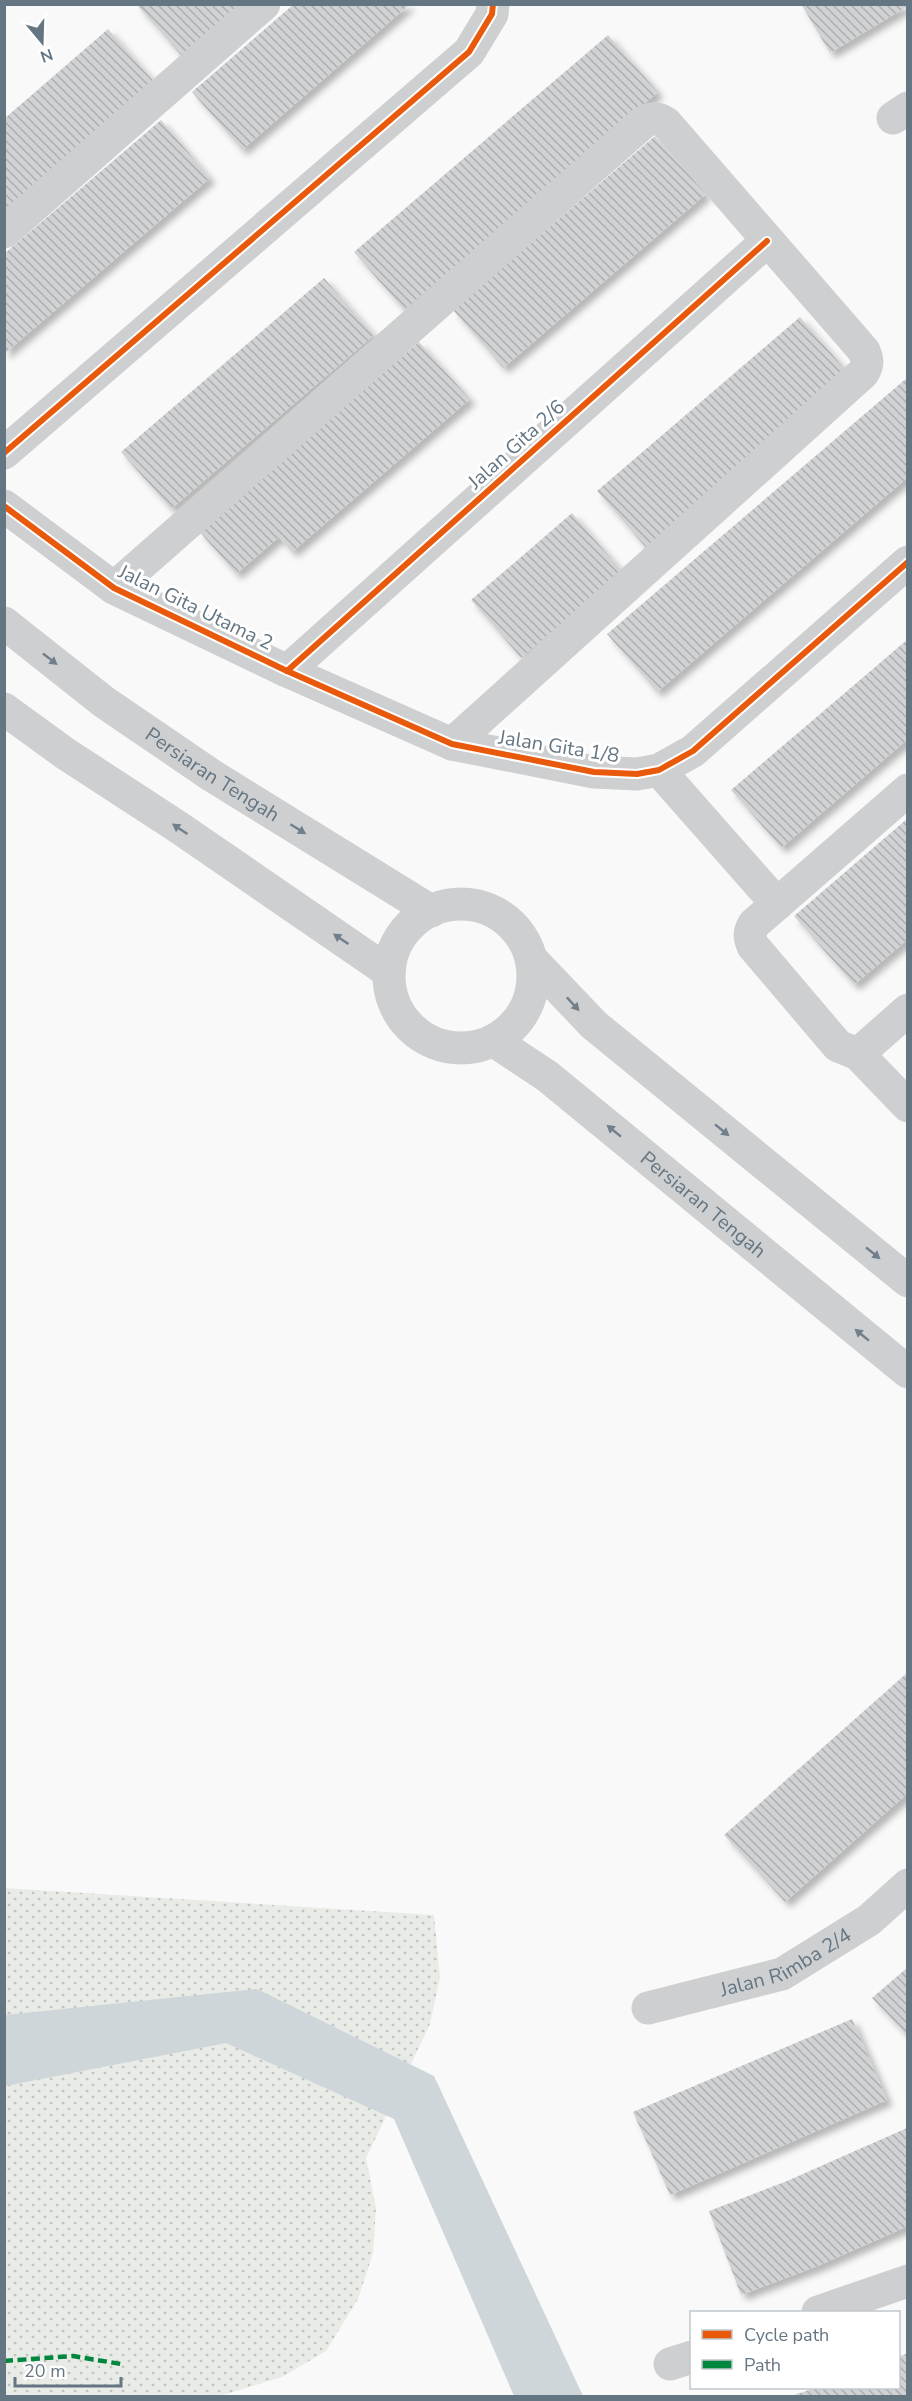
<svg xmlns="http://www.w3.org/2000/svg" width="912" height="2401" viewBox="0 0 912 2401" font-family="'Nunito Sans',sans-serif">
<defs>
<pattern id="green-dots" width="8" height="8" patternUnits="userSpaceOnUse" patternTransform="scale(1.5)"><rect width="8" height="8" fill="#e8ebe6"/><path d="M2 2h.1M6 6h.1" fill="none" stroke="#c0c3c0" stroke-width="1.8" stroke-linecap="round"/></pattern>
<pattern id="building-back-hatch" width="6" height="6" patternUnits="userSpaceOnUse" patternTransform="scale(1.5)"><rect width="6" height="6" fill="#d0d2d3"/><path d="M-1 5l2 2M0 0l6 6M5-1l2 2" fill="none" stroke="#acafb1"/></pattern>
<filter id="shadow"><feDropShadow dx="5.5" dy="5.5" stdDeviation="3" flood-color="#0004"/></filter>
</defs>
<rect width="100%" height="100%" fill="#f9f9f9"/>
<polygon fill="url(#green-dots)" points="4,1888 434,1915 440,1977 430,2024 366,2158 376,2208 373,2253 358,2299 326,2351 282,2377 220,2396 5,2396"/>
<polygon fill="#ced6d9" points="257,1989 434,2076 583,2396 514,2396 394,2119 226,2043 5,2086 5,2015"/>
<g fill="url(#building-back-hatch)" filter="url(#shadow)">
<polygon points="136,4 250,4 186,61"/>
<polygon points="294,4 410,4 242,150 192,92"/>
<polygon points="801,4 908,4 908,6 830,53"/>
<polygon points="108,29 158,86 4,220 4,119"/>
<polygon points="608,35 658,92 404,310 354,252"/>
<polygon points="161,120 210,178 4,354 4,254"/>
<polygon points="655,136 706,194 503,368 453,310"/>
<polygon points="324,278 374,335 171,509 121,452"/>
<polygon points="800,317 850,375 647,549 597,491"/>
<polygon points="419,342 470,399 292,552 279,537 236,574 199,531"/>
<polygon points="908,377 908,477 657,692 607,634"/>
<polygon points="572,513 622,571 521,658 471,600"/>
<polygon points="908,639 908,739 781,848 731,790"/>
<polygon points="908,818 908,939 854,985 794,916"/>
<polygon points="908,1672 908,1793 785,1902 724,1835"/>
<polygon points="908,1967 908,2037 872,1998"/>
<polygon points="852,2019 887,2100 670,2195 633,2112"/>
<polygon points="907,2128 908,2226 820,2265 741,2295 709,2211 787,2181"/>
<polygon points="908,2353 908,2396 791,2396 815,2388 898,2388 898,2357"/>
</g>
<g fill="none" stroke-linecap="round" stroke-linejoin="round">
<g stroke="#cecfd0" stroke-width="33">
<polyline points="893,118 908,108"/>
<polyline points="4,232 264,4"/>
<polyline points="4,453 469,52 492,14 493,4"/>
<polyline points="4,506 114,588 287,671 452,744 594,772 637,774 659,770 693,751 908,562"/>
<path d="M114 588 644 122C653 117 658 118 666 123L864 351C868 360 868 365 863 373L452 744"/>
<path id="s1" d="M4 623 104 702 211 775 431 911"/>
<polyline points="287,671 767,241"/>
<polyline points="4,709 66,754 178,827 389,972"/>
<polyline points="659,770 777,904"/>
<path d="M908 790 754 924C749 932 749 937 753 946L838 1046 858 1054 908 1106"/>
<circle cx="461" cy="976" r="72"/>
<polyline points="533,961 594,1025 908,1281"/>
<path id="s2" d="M494 1041 547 1076 908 1372"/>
<polyline points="858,1054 908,1010"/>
<path id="s3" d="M648 2008 782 1974 869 1920 908 1885"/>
<polyline points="818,2312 908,2281"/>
<polyline points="670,2364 692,2357"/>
</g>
<polyline stroke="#00873e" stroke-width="4.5" stroke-dasharray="9 4.5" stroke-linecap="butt" points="4,2361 73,2356 121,2364"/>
<g stroke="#fff" stroke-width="10">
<g id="cycleway">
<polyline points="4,453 469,52 492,14 493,4"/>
<polyline points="4,506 114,588 287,671 452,744 594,772 637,774 659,770 693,751 908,562"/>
<polyline points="287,671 767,241"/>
</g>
</g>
<use href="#cycleway" stroke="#e8590c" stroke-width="6"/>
</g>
<defs><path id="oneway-solid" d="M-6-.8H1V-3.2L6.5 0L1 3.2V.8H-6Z" transform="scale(1.5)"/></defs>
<g fill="#707f8b">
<use href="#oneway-solid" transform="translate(50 659) rotate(38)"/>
<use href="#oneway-solid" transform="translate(180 829) rotate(-146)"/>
<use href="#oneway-solid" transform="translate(298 829) rotate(32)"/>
<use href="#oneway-solid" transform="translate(341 939) rotate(-146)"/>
<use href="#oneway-solid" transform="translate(573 1004) rotate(47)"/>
<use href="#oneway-solid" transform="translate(722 1130) rotate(39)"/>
<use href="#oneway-solid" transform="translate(614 1131) rotate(-141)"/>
<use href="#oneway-solid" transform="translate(873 1253) rotate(39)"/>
<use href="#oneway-solid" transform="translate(862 1335) rotate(-141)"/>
</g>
<g text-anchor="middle" stroke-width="6" stroke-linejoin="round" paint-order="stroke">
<g font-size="20" fill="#657683" stroke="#fff">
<text transform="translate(516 444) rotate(-42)" y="7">Jalan Gita 2/6</text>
<text transform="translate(196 607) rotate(26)" y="7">Jalan Gita Utama 2</text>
<text transform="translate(559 746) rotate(9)" y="7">Jalan Gita 1/8</text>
<text dy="7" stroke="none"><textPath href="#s1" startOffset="258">Persiaran Tengah</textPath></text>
<text dy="7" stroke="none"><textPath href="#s2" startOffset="266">Persiaran Tengah</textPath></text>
<text dy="7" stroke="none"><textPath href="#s3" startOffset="146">Jalan Rimba 2/4</textPath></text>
</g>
</g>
<rect width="912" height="2401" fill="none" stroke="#657683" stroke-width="12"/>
<rect x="690" y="2311" width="210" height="78" fill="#ffffff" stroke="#c1c8cd" stroke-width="1.5"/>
<rect x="702" y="2330" width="30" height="9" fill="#e8590c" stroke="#c1c8cd" stroke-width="1.5"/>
<text x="744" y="2341" font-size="18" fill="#657683">Cycle path</text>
<rect x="702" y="2360" width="30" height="9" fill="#00873e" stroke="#c1c8cd" stroke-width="1.5"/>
<text x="744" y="2371" font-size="18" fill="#657683">Path</text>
<g transform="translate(42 42) rotate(161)" stroke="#ffffff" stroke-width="4.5" paint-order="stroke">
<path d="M0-4.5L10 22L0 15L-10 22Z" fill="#657683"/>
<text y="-9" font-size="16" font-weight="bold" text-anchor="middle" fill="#657683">N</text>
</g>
<path d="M15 2377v9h106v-9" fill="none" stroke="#657683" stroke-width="3"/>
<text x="24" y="2377" font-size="18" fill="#657683" stroke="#ffffff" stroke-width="4.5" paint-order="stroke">20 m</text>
</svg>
